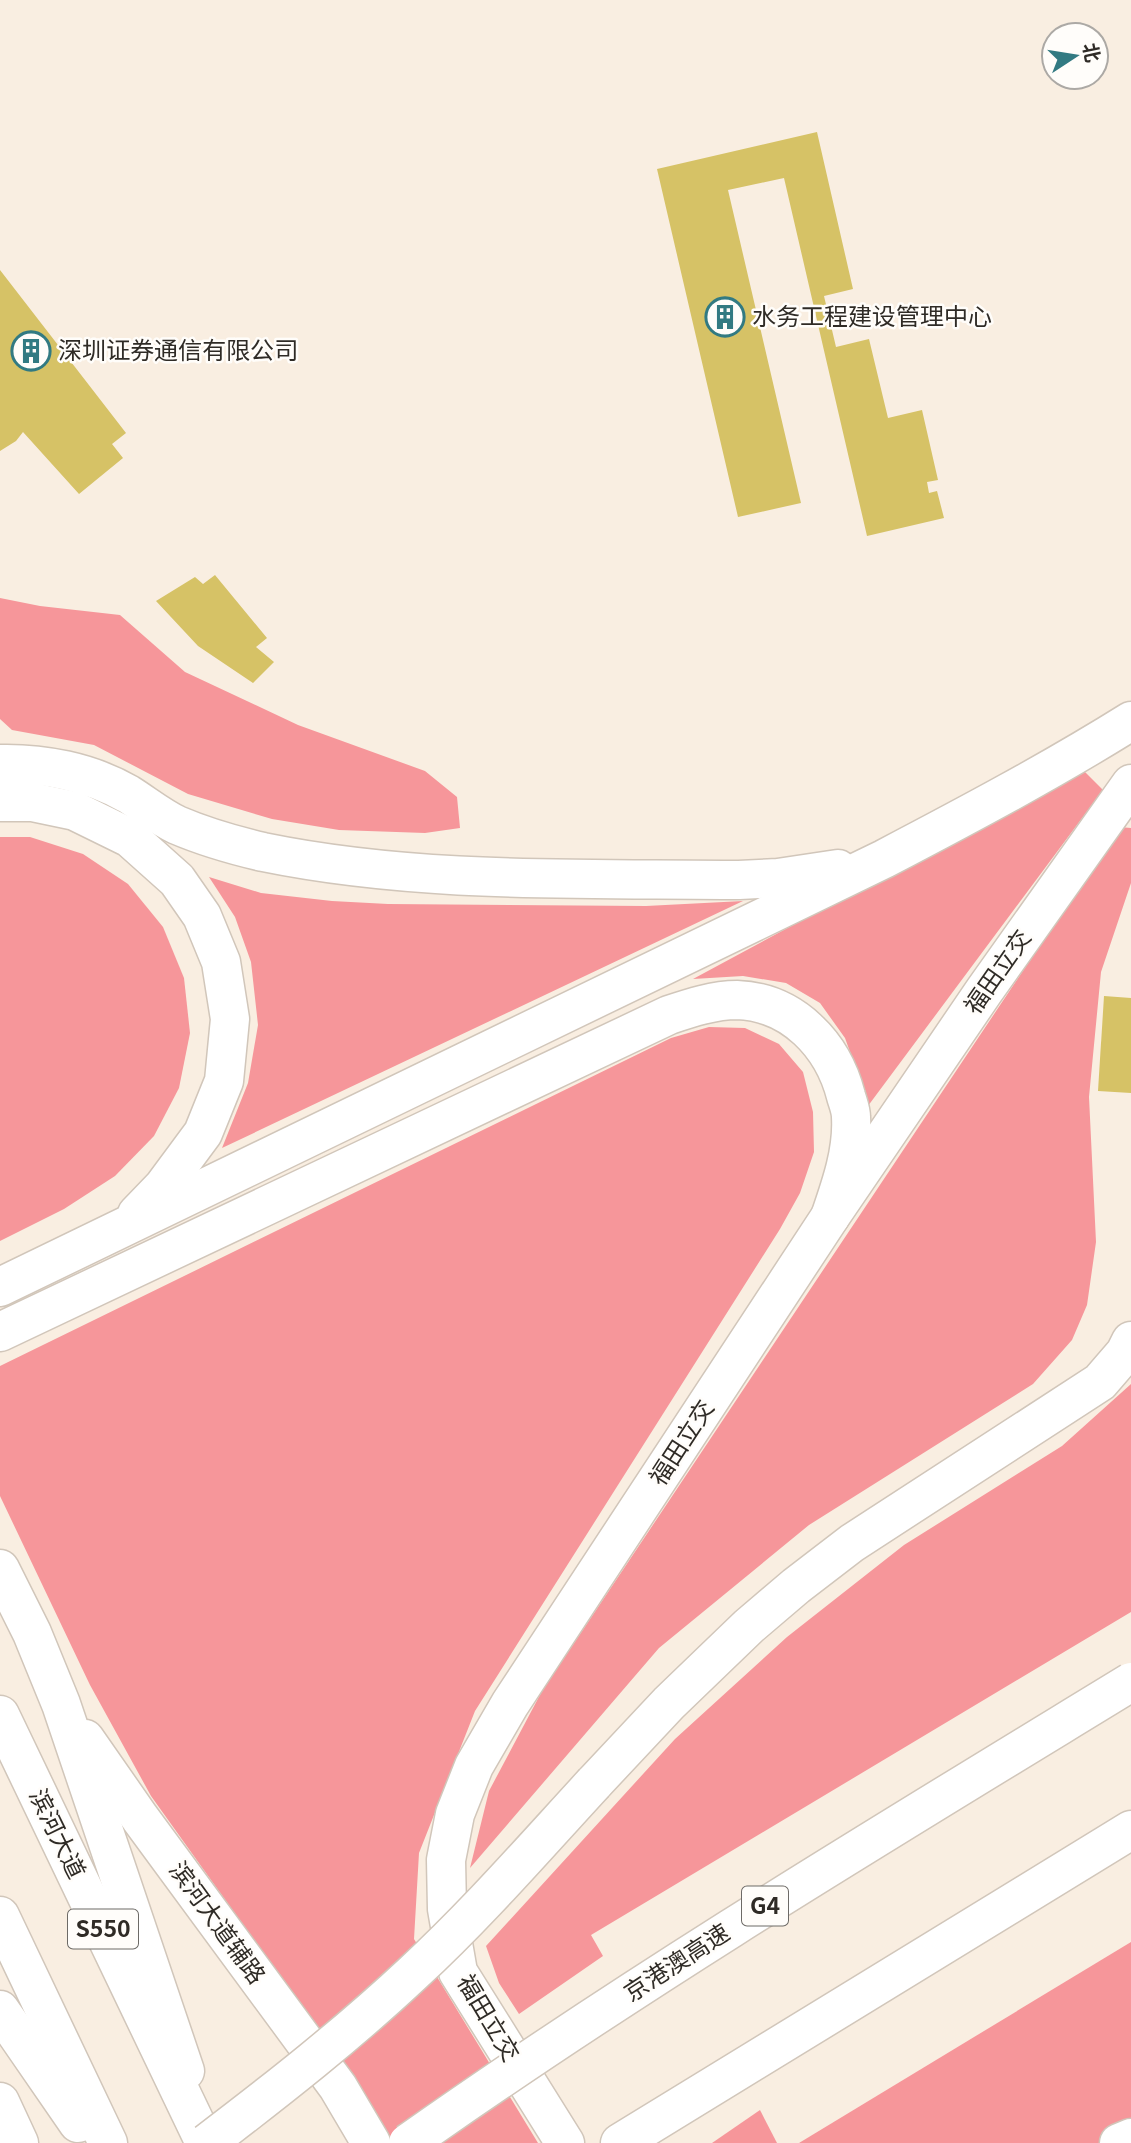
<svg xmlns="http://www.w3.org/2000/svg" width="1131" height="2143" viewBox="0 0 1131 2143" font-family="Georgia,'Noto Sans SC',serif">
<rect width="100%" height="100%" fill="#f9eee1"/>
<g fill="#f6969a">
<polygon points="0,598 40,606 120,615 185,672 298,725 425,771 457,797 460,828 425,833 339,830 272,819 188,794 94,745 12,730 0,719"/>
<polygon points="1082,769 1103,790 862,1114 859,1077 845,1038 820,1003 786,983 743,976 693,979"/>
<polygon points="1119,827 1131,828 1131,883 1101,972 1089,1097 1096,1242 1087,1305 1072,1340 1033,1384 809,1525 659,1648 470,1868 489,1791 542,1691"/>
<polygon points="0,837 30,837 83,854 128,884 163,927 184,978 190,1033 179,1088 154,1136 115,1176 64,1209 0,1241"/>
<polygon points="209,877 261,893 332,901 388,904 646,906 743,901 222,1148 248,1083 258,1025 251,962 235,917"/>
<polygon points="709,1027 745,1028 779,1044 803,1072 813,1112 814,1152 800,1193 780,1229 475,1711 419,1853 414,1939 538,2143 392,2143 369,2101 151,1796 90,1685 0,1496 0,1366 671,1038"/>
<polygon points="1131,1384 1131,1612 591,1935 603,1956 519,2014 499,1983 486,1946 675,1739 787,1637 904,1545 1062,1446"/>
<polygon points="1131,1942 1131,2143 799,2143"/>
<polygon points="760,2110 777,2143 712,2143"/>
</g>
<g fill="#d6c266">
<polygon points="817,132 853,289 824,296 836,347 869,339 888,418 922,410 938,480 927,482 929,493 937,491 944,518 867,536 784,178 728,190 801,503 738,517 657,169"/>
<polygon points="0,270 126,433 112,444 123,458 79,494 23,432 16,441 0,451"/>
<polygon points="215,575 267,638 256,647 274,662 253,683 198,646 156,601 195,577 203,584"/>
<polygon points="1104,996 1131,998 1131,1093 1098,1091"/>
</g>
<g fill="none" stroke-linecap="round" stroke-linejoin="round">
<g stroke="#d1c6ba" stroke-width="41">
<polyline id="minor" points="565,2143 458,1972 447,1909 446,1860 455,1814 474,1766 510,1704 830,1217 984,991 1131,784"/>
</g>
<g stroke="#d1c6ba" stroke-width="41">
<g id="major">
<path d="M0 764C43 763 90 772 128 794 144 804 160 817 177 825 205 837 233 845 263 852 419 884 581 878 739 880L778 878 838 869"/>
<polyline points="0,802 32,802 75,811 130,838 177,880 202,916 221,962 230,1019 224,1081 203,1133 163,1187 137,1214"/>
<path d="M0 1287 884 859C968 815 1051 771 1131 721"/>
<path d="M0 1332 669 1015C690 1008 714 1000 737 1000 793 1002 833 1045 846 1096 848 1103 851 1110 851 1117 853 1151 841 1185 830 1217"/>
<polyline points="0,1569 32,1633 61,1704 185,2071"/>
<polyline points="85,1739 140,1818 338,2087 371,2143"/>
<polyline points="0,2102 19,2143"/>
</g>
</g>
<g stroke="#d1c6ba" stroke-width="41">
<g id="highway">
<polyline points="0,1715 205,2143"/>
<polyline points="594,1783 669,1703 749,1626 796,1586 852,1543 1100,1382 1125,1353 1131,1341"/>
<polyline points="0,1916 108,2143"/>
<polyline points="0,2010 78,2123"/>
<polyline points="620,2143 1131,1830"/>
<polyline points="1119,2143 1131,2138"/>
</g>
</g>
<use href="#minor" stroke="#fff" stroke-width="38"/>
<use href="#major" stroke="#fff" stroke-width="38"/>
<use href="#highway" stroke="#fff" stroke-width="38"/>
<g stroke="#d1c6ba" stroke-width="41" stroke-linecap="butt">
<g id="highway-bridge">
<path d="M207 2143C278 2089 348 2034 413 1973 477 1914 535 1847 594 1783"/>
<path d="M408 2143C642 1978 887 1831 1131 1682"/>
</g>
</g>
<use href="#highway-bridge" stroke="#fff" stroke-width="38"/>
</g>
<defs>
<g id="building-ring" transform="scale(2.0125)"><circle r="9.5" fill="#fffdfa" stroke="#327a82" stroke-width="1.5"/><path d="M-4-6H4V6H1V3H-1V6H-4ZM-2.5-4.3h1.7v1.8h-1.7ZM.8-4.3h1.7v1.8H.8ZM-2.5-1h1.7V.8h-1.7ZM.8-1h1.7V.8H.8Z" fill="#327a82"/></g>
</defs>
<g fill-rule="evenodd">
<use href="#building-ring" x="725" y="317"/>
<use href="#building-ring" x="31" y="351"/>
</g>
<g text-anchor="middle" stroke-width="5" stroke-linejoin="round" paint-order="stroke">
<g fill="#fffdfa" stroke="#6d6a66" stroke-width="2">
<rect x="742" y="1886.5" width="46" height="39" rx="5"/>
<rect x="68" y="1909.5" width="70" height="39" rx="5"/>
</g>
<g font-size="23" font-weight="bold" fill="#2f2b26">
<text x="765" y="1914">G4</text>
<text x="103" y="1937">S550</text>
</g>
<g font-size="24" fill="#2f2b26" stroke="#fffdfa" text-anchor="start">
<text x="752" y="325">水务工程建设管理中心</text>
<text x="58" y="359">深圳证券通信有限公司</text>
</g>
<g font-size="24" fill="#2f2b26" stroke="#fffdfa">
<text transform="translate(998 972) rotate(-55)" y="8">福田立交</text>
<text transform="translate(682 1443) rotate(-57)" y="8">福田立交</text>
<text transform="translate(57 1834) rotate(64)" y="8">滨河大道</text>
<text transform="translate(217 1923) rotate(54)" y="8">滨河大道辅路</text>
<text transform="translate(677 1963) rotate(-33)" y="8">京港澳高速</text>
<text transform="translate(488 2018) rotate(59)" y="8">福田立交</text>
</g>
</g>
<g transform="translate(1075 56) rotate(78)"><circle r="33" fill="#fffdfa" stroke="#aca9a5" stroke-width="2"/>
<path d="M0-5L12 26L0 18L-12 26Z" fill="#327a82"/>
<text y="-10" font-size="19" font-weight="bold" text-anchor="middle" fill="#2f2b26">北</text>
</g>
</svg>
